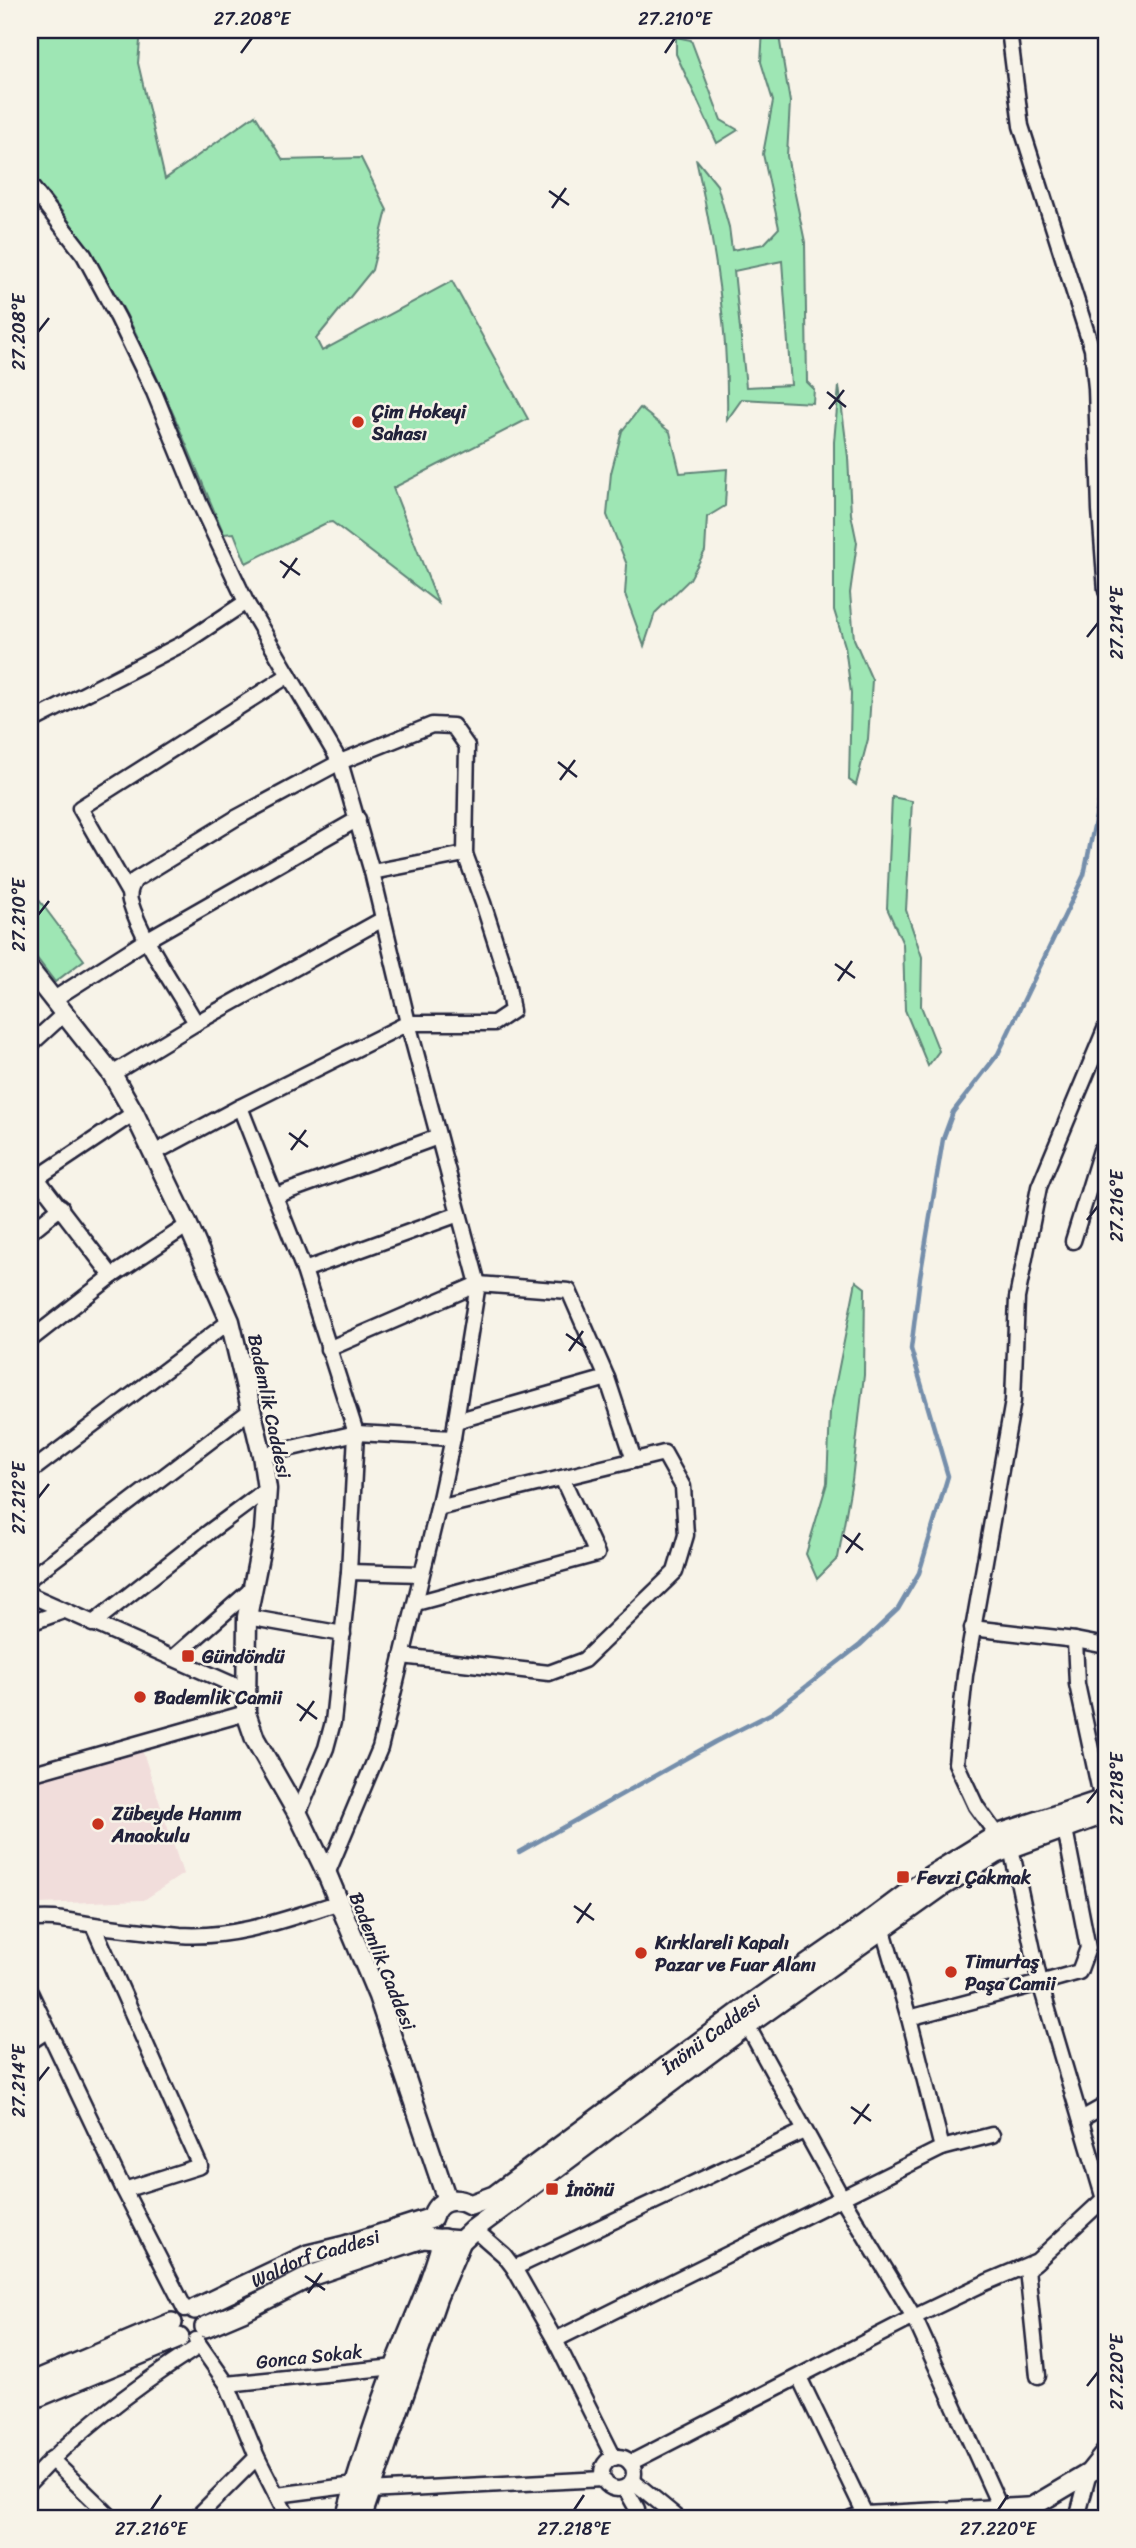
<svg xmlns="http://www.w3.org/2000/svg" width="1136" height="2548" viewBox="0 0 1136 2548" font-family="Sriracha,sans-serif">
<rect width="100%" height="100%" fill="#f7f3e8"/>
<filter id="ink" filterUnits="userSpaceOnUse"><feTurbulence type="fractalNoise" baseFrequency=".0143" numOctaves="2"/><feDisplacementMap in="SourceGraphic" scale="14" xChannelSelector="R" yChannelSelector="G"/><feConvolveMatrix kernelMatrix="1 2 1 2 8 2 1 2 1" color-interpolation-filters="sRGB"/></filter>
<g filter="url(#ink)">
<polygon fill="#f1dddb" points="140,1743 183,1874 144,1900 40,1904 30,1907 30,1774"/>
<g fill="#9ee6b4" stroke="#608478" stroke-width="2" fill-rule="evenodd">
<path d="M30 30H141L138 63 165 179 255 115 283 160 361 158 387 210 372 270 316 339 322 351 452 281 528 419 393 488 438 603 332 522 326 523 246 563 234 533 224 534C170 409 123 275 30 173Z"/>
<path d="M763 30H778L790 102 787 156 805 242 807 382 814 389 813 403 742 399 727 420C729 332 715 245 696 159L717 185 729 227 732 250 764 244 779 228 763 154 773 101 761 62ZM782 261 791 385 746 387 734 271Z"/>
<polygon points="676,37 691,40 721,120 738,130 717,143 676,54"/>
<polygon points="839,386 848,457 851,514 857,543 850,593 854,639 872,680 868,739 856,785 849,780 851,693 845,646 834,610 834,442"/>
<polygon points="640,408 670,432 680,473 727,469 725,506 707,517 705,551 690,579 655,613 644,646 625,594 627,565 607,515 611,473 622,431"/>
<polygon points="892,797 912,801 906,910 922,957 921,1006 939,1051 928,1066 905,1010 903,944 887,908"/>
<polygon points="30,888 84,960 55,982 30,949"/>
<polygon points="856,1281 865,1288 864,1375 852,1480 838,1558 817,1579 806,1554 827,1483 830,1412"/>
</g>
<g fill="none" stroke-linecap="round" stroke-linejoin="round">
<polyline stroke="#748eab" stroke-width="4.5" points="519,1852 715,1742 772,1713 860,1645 898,1609 919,1573 948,1476 911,1349 920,1277 943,1139 953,1112 998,1054 1084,875 1106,768"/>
<g stroke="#22223b" stroke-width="19">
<g id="minor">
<polyline points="1009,30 1021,126 1092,349 1096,388 1100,510 1106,591"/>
<polyline points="30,185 84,255 118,318 154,392 199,502 246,602 340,762 372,872 408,1023 478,1284 453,1438 438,1508 380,1748 327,1874"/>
<polyline points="30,722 184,643 246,602"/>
<polyline points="372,872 465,854"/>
<polyline points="129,893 80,808 289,675"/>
<polyline points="54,999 148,939 358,819"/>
<polyline points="30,1045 65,1013"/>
<polyline points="112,1074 196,1023 383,919"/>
<polyline points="240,1107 304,1270 356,1433 349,1572 333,1722 326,1748 298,1814"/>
<path d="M154 1153 240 1107 408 1023H494L512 1011 506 975 483 903 465 854 467 746 453 726 432 725 340 762 236 818 135 880C131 886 128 893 130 901 141 938 176 988 196 1023"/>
<polyline points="30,1169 112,1276"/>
<polyline points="37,1178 134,1113"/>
<polyline points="275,1196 438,1137"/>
<polyline points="30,1232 61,1207"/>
<polyline points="1073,1241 1101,1150 1106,1147"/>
<polyline points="304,1270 459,1214"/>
<polyline points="30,1340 112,1276 188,1225"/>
<polyline points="328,1349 478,1284 569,1291 607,1378 634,1460"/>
<polyline points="456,1421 607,1378"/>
<polyline points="262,1455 356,1433 453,1438"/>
<polyline points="30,1472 230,1321"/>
<polyline points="349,1572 421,1574"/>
<polyline points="30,1578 251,1410"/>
<polyline points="30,1595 245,1690"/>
<polyline points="416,1603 597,1554 562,1478"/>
<polyline points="247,1617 343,1634"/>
<polyline points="30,1623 64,1611"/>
<polyline points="92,1624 209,1532 267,1489"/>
<polyline points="972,1628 1075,1640 1106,1646"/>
<polyline points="1075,1640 1077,1684 1102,1801"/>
<polyline points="402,1656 549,1673 584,1660 675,1572 686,1535 683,1487 664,1453 438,1508"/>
<polyline points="173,1658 253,1588"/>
<polyline points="30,1774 246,1713"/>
<polyline points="997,1835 976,1806 956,1763 965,1675 1013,1401 1017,1298 1039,1187 1106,1027"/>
<polyline points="1011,1848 1040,1983 1079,1972 1088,1948 1065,1829"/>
<path d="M30 1920C52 1916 72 1922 94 1925 122 1929 151 1932 180 1935 234 1939 286 1919 337 1903"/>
<polyline points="93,1925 200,2166 124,2190"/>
<polyline points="883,1930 909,2018 942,2148"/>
<polyline points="30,1992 124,2190 185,2309"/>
<polyline points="909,2018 1040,1983 1106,2206"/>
<polyline points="747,2025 841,2196 914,2317 999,2505"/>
<polyline points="30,2042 48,2030"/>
<polyline points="1081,2119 1106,2105"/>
<polyline points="474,2229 504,2255 514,2268 555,2340 614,2458"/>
<polyline points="1035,2263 1027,2269 1038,2376"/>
<polyline points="514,2268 804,2131"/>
<polyline points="196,2340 227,2384 257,2457 288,2518"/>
<polyline points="555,2340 942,2148 992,2135"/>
<polyline points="799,2377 865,2514"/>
<polyline points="227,2384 395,2367"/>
<circle cx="618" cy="2473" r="16"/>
<polyline points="51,2459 112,2518"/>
<polyline points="630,2463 914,2317 987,2282 1037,2261 1106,2197"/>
<polyline points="633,2481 678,2518"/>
<path d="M30 2482C77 2430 140 2384 199 2346"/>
<polyline points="625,2488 637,2509 637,2518"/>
<polyline points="368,2491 603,2479"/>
<polyline points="277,2495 355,2485"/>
<polyline points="196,2518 257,2457"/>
<polyline points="851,2518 865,2514 1035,2505"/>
<polyline points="1077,2518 1089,2473"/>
</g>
</g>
<g stroke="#22223b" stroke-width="23">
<g id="tertiary">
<polyline points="30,970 112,1074 134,1113 188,1225 230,1321 262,1455 267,1489 264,1531 247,1617 246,1713 255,1739 298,1814 327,1874 378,1996 447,2200"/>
<polyline points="1021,2518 1035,2505 1089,2473 1106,2452"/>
</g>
</g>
<g stroke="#22223b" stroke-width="24">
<g id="secondary">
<path id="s1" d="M195 2309 308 2255 345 2246 432 2218C437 2200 454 2196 470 2205L494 2196 751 2004 862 1927 929 1877 997 1835 1106 1799"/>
<polyline points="205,2327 245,2310 313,2275 384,2251 423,2238 461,2241 474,2229 747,2025 942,1886 996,1853 1106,1813"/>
<polyline points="30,2383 172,2323"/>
<polyline points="30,2400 179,2338"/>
<path d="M346 2518C360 2466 377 2415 396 2365 412 2323 432 2283 443 2239"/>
<polyline points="361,2518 437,2297 461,2241"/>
</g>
</g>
<use href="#minor" stroke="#f7f3e8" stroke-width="14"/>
<use href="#tertiary" stroke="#f7f3e8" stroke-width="18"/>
<use href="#secondary" stroke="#f7f3e8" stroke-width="19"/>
</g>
</g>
<path fill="none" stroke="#22223b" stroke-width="2.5" d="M241 53 252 38M665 53 675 38M549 191 569 205M552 208 566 188M38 332 49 318M827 392 846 407M829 409 844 390M280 561 300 575M283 578 297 558M1087 637 1098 623M558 762 577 777M560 780 575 760M38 915 49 901M835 964 855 978M838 981 852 961M289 1133 308 1147M291 1150 306 1130M1087 1220 1098 1206M566 1334 586 1348M569 1351 583 1331M38 1498 49 1484M843 1535 863 1550M846 1553 860 1533M297 1704 317 1719M300 1721 314 1701M1087 1803 1098 1789M574 1906 594 1920M577 1923 591 1903M38 2081 49 2067M851 2107 871 2121M854 2124 869 2104M305 2276 325 2290M308 2293 322 2273M1087 2386 1098 2372M151 2510 161 2495M574 2510 584 2495M998 2510 1008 2495"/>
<g fill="#c8321e" stroke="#f7f3e8" stroke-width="2.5">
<circle cx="358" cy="422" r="7"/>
<rect x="181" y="1649" width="14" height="14" rx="3.5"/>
<circle cx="140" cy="1697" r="7"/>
<circle cx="98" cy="1824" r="7"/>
<rect x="896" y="1870" width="14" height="14" rx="3.5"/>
<circle cx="641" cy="1953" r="7"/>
<circle cx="951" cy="1972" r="7"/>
<rect x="545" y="2182" width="14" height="14" rx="3.5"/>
</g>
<g text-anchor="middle" stroke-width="5" stroke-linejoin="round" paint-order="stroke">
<g font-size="19" font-weight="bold" fill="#22223b" stroke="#f7f3e8" text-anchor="start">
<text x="372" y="418">Çim Hokeyi<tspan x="372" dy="22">Sahası</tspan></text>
<text x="202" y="1663">Gündöndü</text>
<text x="154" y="1704">Bademlik Camii</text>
<text x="112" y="1820">Zübeyde Hanım<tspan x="112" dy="22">Anaokulu</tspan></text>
<text x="917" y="1884">Fevzi Çakmak</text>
<text x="655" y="1949">Kırklareli Kapalı<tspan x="655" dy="22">Pazar ve Fuar Alanı</tspan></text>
<text x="965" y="1968">Timurtaş<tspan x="965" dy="22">Paşa Camii</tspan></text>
<text x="566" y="2196">İnönü</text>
</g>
<g font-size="19" fill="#22223b" stroke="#f7f3e8">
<text transform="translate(270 1406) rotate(78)" y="7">Bademlik Caddesi</text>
<text transform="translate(383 1961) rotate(68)" y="7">Bademlik Caddesi</text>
<text dy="7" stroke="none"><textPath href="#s1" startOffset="598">İnönü Caddesi</textPath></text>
<text dy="7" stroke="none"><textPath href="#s1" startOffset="131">Waldorf Caddesi</textPath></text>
<text transform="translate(309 2356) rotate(-6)" y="7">Gonca Sokak</text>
</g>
</g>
<rect width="1136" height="2548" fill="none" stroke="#f7f3e8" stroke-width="77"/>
<rect x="38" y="38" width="1060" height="2472" fill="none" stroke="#22223b" stroke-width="2.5"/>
<g font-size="18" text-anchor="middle" fill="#22223b">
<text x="252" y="25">27.208°E</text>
<text x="675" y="25">27.210°E</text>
<text transform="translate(19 332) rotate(-90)" y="6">27.208°E</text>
<text transform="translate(1117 623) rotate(-90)" y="6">27.214°E</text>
<text transform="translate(19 915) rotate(-90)" y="6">27.210°E</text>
<text transform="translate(1117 1206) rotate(-90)" y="6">27.216°E</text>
<text transform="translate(19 1498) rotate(-90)" y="6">27.212°E</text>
<text transform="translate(1117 1789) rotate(-90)" y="6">27.218°E</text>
<text transform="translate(19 2081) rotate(-90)" y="6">27.214°E</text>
<text transform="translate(1117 2372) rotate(-90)" y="6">27.220°E</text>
<text x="151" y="2535">27.216°E</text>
<text x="574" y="2535">27.218°E</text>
<text x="998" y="2535">27.220°E</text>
</g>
</svg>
